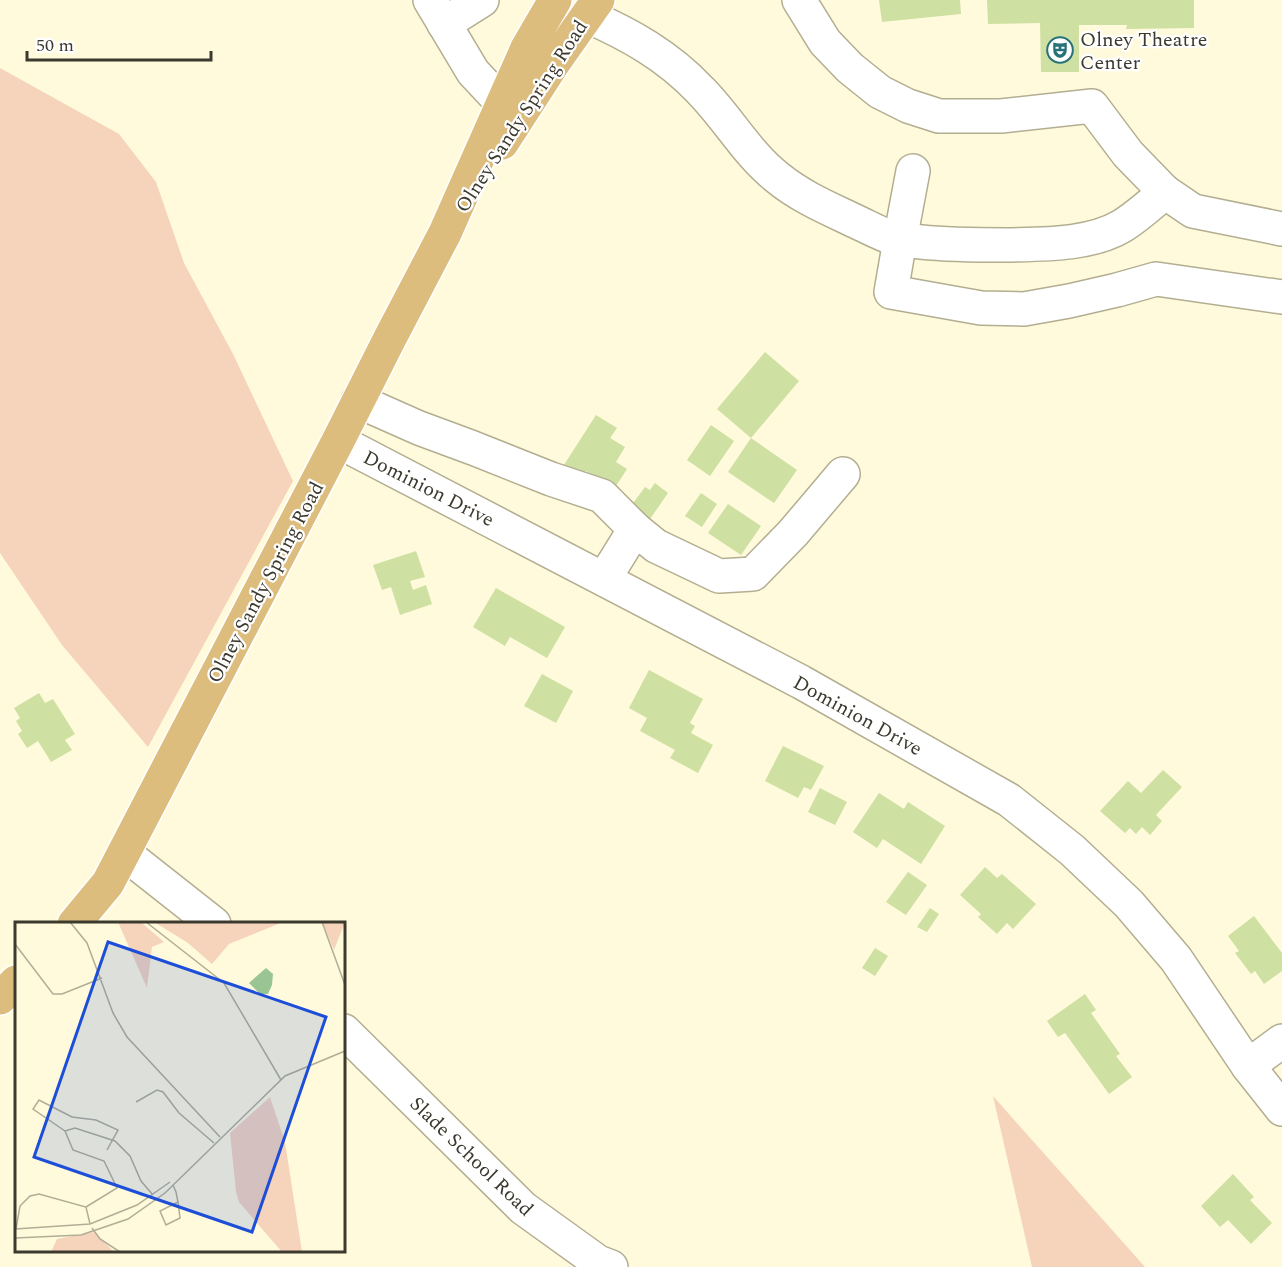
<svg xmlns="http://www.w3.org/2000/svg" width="1282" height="1267" viewBox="0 0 1282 1267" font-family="Spectral,serif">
<rect width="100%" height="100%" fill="#fffadb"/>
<g fill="#f5d4bb">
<polygon points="0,68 119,134 156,182 184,263 233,354 293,481 148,747 62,645 0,553"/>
<polygon points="993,1096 1145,1267 1032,1267"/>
</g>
<g fill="#cfe0a3">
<polygon points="879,0 960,0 961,14 882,22"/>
<polygon points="987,0 1194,0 1194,28 1126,29 1127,25 1079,25 1079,72 1041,72 1040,23 988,24"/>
<polygon points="765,352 799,381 751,438 717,409"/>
<polygon points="596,415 617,428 610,438 625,447 616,462 627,469 614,489 586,471 580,479 562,468"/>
<polygon points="711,425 734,441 710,476 687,460"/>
<polygon points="751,438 797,470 774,503 728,472"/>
<polygon points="655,483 668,493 650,519 631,506 645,487 650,490"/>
<polygon points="701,493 717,504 702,527 685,516"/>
<polygon points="728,504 761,526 741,555 708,533"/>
<polygon points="416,551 425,577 410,581 413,590 426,585 432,604 400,615 391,587 382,590 373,565"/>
<polygon points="496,588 565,627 547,658 510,637 505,646 473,627"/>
<polygon points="649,670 703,699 690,723 695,726 691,733 713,745 698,773 670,758 675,750 640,731 647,718 629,708"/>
<polygon points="542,674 573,691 556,723 524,706"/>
<polygon points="39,693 45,703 53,699 75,734 65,740 72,750 51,762 38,741 27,748 18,734 22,731 16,721 20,718 14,708"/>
<polygon points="783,746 824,766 811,790 804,787 798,798 765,781"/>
<polygon points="1163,770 1182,787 1156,815 1162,821 1150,835 1142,827 1136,834 1130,828 1125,833 1100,811 1128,781 1141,793"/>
<polygon points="820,788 847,802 835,825 808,812"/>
<polygon points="879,793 904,809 908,802 945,826 921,864 883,839 877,848 853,832"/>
<polygon points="985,867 997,878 1002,874 1036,904 1013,929 1007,923 997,934 978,917 981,914 960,895"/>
<polygon points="908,872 927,885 906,915 886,902"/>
<polygon points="930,908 939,914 927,932 917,927"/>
<polygon points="1254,916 1282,953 1282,971 1264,984 1255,971 1251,974 1235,953 1239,951 1228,936"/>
<polygon points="875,948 888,956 875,976 862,968"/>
<polygon points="1085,994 1096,1010 1091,1013 1120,1054 1116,1056 1132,1077 1109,1094 1065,1033 1058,1037 1047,1021"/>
<polygon points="1233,1174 1254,1197 1250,1200 1272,1223 1251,1244 1228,1220 1220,1227 1201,1206"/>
</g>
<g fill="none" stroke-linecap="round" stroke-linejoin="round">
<g stroke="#b3ae91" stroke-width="36">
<g id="minor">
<polyline points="430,0 473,72 502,103"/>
<path d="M587 16C629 34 668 56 700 90 728 118 747 154 778 178 801 197 830 209 857 222 870 228 884 236 899 240 906 241 914 241 921 242 950 245 979 245 1007 245 1044 244 1090 245 1122 226 1138 216 1151 204 1165 192L1128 154 1092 106 1001 116H939L908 106 880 92 850 68 825 42 799 0"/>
<polyline points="444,24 482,0"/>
<polyline points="913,171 900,240 891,292 981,308 1024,309 1069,301 1117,290 1156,279 1282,297"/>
<polyline points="1165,192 1193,211 1282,229"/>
<polyline points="358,401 419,428 473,448 551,479 602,496 635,529 656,546 719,576 753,574 793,533 843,474"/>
<polyline points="338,441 801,682 1009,800 1072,850 1129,904 1176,959 1248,1066 1282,1109"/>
<polyline points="604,579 635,529"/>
<polyline points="124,853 214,924"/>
<polyline points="344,1031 523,1208 598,1262 611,1267"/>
<polyline points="1248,1066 1282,1041"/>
</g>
</g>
<g stroke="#fff" stroke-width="36">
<g id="major">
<polyline points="502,143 553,64 598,0"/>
<polyline points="74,924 108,883 338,441 390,338 445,233 527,48 555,0"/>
<polyline points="0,998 16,982"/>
</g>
</g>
<use href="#minor" stroke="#fff" stroke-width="33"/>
<use href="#major" stroke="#ddbd7d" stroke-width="33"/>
</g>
<defs>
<g id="theatre-ring" transform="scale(1.35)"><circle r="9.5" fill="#fff" stroke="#277178" stroke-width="1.5"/><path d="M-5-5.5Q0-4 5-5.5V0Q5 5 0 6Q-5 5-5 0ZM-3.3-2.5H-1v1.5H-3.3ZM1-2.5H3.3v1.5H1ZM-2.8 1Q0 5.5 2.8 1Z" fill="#277178"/></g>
</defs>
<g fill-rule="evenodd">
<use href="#theatre-ring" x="1060" y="50"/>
</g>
<g text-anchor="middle" stroke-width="4.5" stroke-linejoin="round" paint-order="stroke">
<g font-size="20" fill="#3c3a2e" stroke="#fff" text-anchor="start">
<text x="1080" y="46">Olney Theatre<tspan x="1080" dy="23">Center</tspan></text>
</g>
<g font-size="20" fill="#3c3a2e" stroke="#fff">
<text transform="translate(521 116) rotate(-57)" y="7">Olney Sandy Spring Road</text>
<text transform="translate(429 488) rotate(27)" y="7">Dominion Drive</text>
<text transform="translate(265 582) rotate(-62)" y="7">Olney Sandy Spring Road</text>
<text transform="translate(858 715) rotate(29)" y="7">Dominion Drive</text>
<text transform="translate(472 1156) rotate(44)" y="7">Slade School Road</text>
</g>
</g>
<g transform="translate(15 922)">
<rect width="330" height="330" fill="#fffadb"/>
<path d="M103 0H126L149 20 137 25 132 66ZM139 0H268L214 22 197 42 173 21ZM307 0H330L319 28ZM255 175 270 220 287 330H267L224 280 221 270 215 211ZM79 310 99 330H36L42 317Z" fill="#f5d4bb"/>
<path d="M251 46 258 52 257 63 253 72H245L234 61Z" fill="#99c594"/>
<path fill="none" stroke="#b1ad96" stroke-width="1.5" d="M55 0 72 21 98 91 112 115 205 215M131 0 209 61 266 158M307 0 330 63M0 22 38 72H47L87 56M121 180 142 168 148 170 164 191 199 221M50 209 18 187 24 178 57 195 81 198 103 208 92 228M158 263 161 270 163 280 165 296 151 303 145 289 163 280M71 285 102 266 89 239 58 228 50 209 60 206 100 219 115 234 126 259 138 273M77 306 85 317 105 330M0 307 75 302 122 283 155 260M1 307 5 284 15 274 24 272 71 285 75 302M0 316 66 313 113 297 150 271 270 154 330 129"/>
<path fill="#1d4ed8" fill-opacity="0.15" stroke="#1d4ed8" stroke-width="3" d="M93 20 311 95 237 310 19 235Z"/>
<rect width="330" height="330" fill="none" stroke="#3c3a2e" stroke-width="3"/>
</g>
<path d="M27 51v9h184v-9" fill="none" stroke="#3c3a2e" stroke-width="3"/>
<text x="36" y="51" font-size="18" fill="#3c3a2e" stroke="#ffffff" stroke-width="4.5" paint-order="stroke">50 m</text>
</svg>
